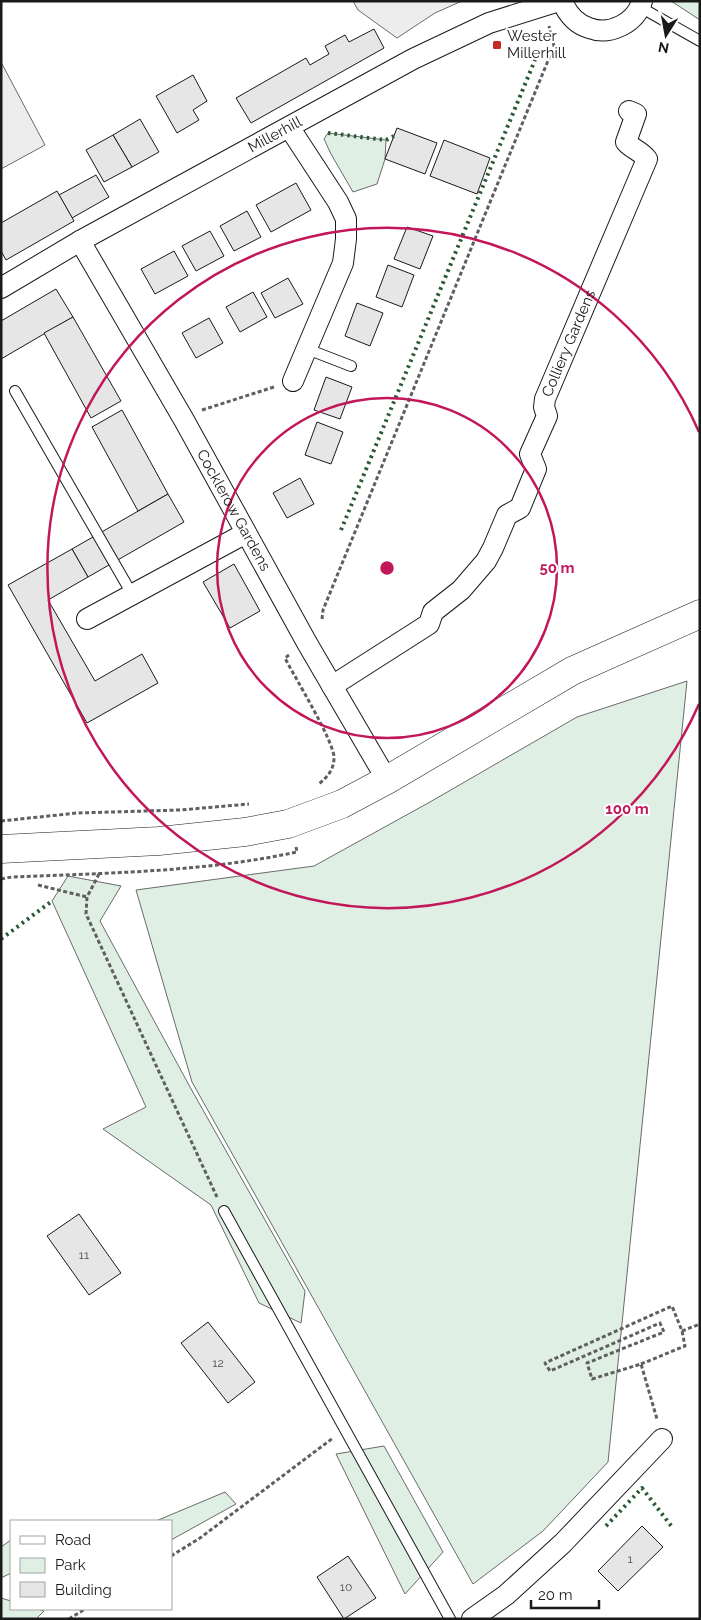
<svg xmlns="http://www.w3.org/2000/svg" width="701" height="1620" viewBox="0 0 701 1620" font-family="Raleway,sans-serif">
<rect width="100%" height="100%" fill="#fff"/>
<g fill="#e0efe3" stroke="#6a6a6a">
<polygon points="671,1 700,1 700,20"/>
<polygon points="328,133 386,140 385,159 377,184 353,192 331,154 324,139"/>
<polygon points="687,681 608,1462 543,1531 473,1584 192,1082 136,890 314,866 430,802 577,717"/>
<polygon points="68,876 121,886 100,921 190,1087 305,1291 301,1323 259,1303 211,1205 103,1129 146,1107 52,901"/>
<polygon points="384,1446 443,1552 405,1594 336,1454"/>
<polygon points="225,1492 236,1504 171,1540 171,1521 156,1521"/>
<polygon points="11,1540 11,1573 1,1578 1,1547"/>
<polygon points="1,1598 11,1601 11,1609 38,1609 44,1611 36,1619 1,1619"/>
</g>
<g fill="#ededed" stroke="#6a6a6a">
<polygon points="353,1 462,1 435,13 397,38 358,10"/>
<polygon points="1,62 45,145 1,169"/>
</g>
<g fill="#e6e6e6" stroke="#1a1a1a">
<polygon points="374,29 384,48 251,123 236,98 306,58 310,65 329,54 325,46 345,35 349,42"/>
<polygon points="193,75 207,101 193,110 199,120 177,133 156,96"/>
<polygon points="140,119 159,152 132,167 113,135"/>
<polygon points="397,128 437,143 425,174 385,159"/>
<polygon points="113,135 132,167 104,182 86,150"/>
<polygon points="444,140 490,158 477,194 430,176"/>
<polygon points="96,175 109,197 72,218 59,195"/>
<polygon points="296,183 311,210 271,232 256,205"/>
<polygon points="57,191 74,221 6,260 1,251 1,223"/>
<polygon points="247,211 261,237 234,251 220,226"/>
<polygon points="407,227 433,236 420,269 394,259"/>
<polygon points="210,231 224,256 196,271 182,246"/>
<polygon points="174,251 188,276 155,294 141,269"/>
<polygon points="388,265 414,275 402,307 376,297"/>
<polygon points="288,278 303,304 275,318 261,293"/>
<polygon points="56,289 73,317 1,359 1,321"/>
<polygon points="253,292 267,317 240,332 226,307"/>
<polygon points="357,303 383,313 370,346 345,336"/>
<polygon points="73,317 121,401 91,418 44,333"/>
<polygon points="209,318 223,343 196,358 182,333"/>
<polygon points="326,377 352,387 340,419 314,410"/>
<polygon points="122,410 168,494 138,511 92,427"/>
<polygon points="317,422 343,432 331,464 305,455"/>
<polygon points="300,478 314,504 287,518 273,493"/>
<polygon points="168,494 184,522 88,577 72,549"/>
<polygon points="72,549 88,577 48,600 95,681 142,654 158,683 87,723 8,585"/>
<polygon points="234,564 260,611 230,628 203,582"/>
<polygon points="79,1214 121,1273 89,1295 47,1236"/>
<polygon points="208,1322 255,1382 228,1403 181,1343"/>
<polygon points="642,1526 663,1547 618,1591 598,1571"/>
<polygon points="348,1556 376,1598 344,1619 317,1577"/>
</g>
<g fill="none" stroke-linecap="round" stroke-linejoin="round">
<g stroke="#1a1a1a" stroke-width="12">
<g id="service">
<polyline points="640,7 700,41"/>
<polyline points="307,349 351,366"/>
<polyline points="15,391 132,594"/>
<polyline points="224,1211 450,1619"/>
</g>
</g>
<g stroke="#1a1a1a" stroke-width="22">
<g id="minor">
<path d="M562 1C567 13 576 24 589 28 610 36 636 23 642 1"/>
<polyline points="289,127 338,202 346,219 346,239 343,263 293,381"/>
<path id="s1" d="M80 241 184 420 307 643 387 780"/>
<path id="s2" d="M1 288 80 241 413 59 489 23 559 1"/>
<polyline points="87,619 246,533"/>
<path id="s3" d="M332 686 429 624 433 612 461 590 486 561 493 548 507 515 520 508 536 469 530 454 547 416 544 407 545 399 647 159C641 151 632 149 626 142L636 114 629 111"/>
<polyline points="472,1619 506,1595 563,1543 662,1439"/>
</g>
</g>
<g stroke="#1a1a1a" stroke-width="29">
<polyline id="secondary" points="1,849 159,841 245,832 288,824 342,804 387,780 572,671 700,614"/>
</g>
<g stroke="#5f5f5f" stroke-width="3" stroke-dasharray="4 2.5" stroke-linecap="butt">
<polyline points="202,410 274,387"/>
<polyline points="322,619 323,610 554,46 549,26"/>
<path d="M289 655 285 658C294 676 335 743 334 758 334 770 327 777 319 784"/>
<polyline points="1,821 77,813 180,810 249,804"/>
<polyline points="99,874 87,897 86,914 217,1197"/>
<path d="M1 879 12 877C107 873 204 872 297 852L296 847"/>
<polyline points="38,885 87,897"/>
<polyline points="682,1331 700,1324"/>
<polyline points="641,1364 685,1346 682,1331 672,1306 545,1363 550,1371 660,1323 664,1332 587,1363 592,1379 641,1364 657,1419"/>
<polyline points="171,1556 200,1538 333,1438"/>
<polyline points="69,1619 85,1609"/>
</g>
<use href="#service" stroke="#fff" stroke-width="10"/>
<use href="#minor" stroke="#fff" stroke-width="20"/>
<use href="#secondary" stroke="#fff" stroke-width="28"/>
<g stroke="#2b5a34" stroke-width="4" stroke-dasharray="2.5 4" stroke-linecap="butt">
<polyline points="328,133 386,140 394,136"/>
<polyline points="341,530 535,60"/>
<polyline points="1,939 52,901"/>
<polyline points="606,1526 642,1488 672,1527"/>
</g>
</g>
<g fill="none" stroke="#c2185b" stroke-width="2.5">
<circle cx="387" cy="568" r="170"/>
<path d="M699 704A340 340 0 1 1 699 432"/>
</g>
<rect fill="#c62828" stroke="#fff" stroke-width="2" x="492" y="40" width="10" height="10" rx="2.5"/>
<g text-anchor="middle" stroke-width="4" stroke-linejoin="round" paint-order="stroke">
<g font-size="12" fill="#4d4d4d">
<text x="84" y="1259">11</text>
<text x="218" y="1367">12</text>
<text x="630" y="1563">1</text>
<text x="346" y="1591">10</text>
</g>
<g font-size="15" fill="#1a1a1a" stroke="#fff" text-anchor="start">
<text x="507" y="41">Wester<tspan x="507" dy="17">Millerhill</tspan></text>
</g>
<g font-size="15" fill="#1a1a1a" stroke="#fff">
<text dy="5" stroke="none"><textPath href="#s2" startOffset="314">Millerhill</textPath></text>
<text dy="5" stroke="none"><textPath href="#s3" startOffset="445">Colliery Gardens</textPath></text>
<text dy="5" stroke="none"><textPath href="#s1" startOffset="310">Cocklerow Gardens</textPath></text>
</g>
</g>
<circle cx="387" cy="568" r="8" fill="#c2185b" stroke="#fff" stroke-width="2.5"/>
<g font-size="15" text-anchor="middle" font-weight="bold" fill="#c2185b" stroke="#fff" stroke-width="4" stroke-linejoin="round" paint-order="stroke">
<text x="557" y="573">50 m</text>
<text x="627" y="814">100 m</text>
</g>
<rect width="701" height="1620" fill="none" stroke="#1a1a1a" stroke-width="5"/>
<rect x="10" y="1520" width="162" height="90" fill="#ffffff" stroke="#a3a3a3"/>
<rect x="20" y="1536" width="25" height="8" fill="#ffffff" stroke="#a3a3a3"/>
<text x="55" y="1545" font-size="15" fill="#1a1a1a">Road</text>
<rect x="20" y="1558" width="25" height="15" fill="#e0efe3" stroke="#a3a3a3"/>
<text x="55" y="1570" font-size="15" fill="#1a1a1a">Park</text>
<rect x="20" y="1582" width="25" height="15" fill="#e6e6e6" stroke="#a3a3a3"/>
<text x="55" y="1595" font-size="15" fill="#1a1a1a">Building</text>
<g transform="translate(666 35) rotate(191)" stroke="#ffffff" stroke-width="4" paint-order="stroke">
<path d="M0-4L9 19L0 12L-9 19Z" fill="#1a1a1a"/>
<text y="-8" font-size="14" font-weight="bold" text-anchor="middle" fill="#1a1a1a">N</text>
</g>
<path d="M531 1600v8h68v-8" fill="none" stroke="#1a1a1a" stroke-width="2.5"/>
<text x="538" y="1600" font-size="15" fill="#1a1a1a" stroke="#ffffff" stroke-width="4" paint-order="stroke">20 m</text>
</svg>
